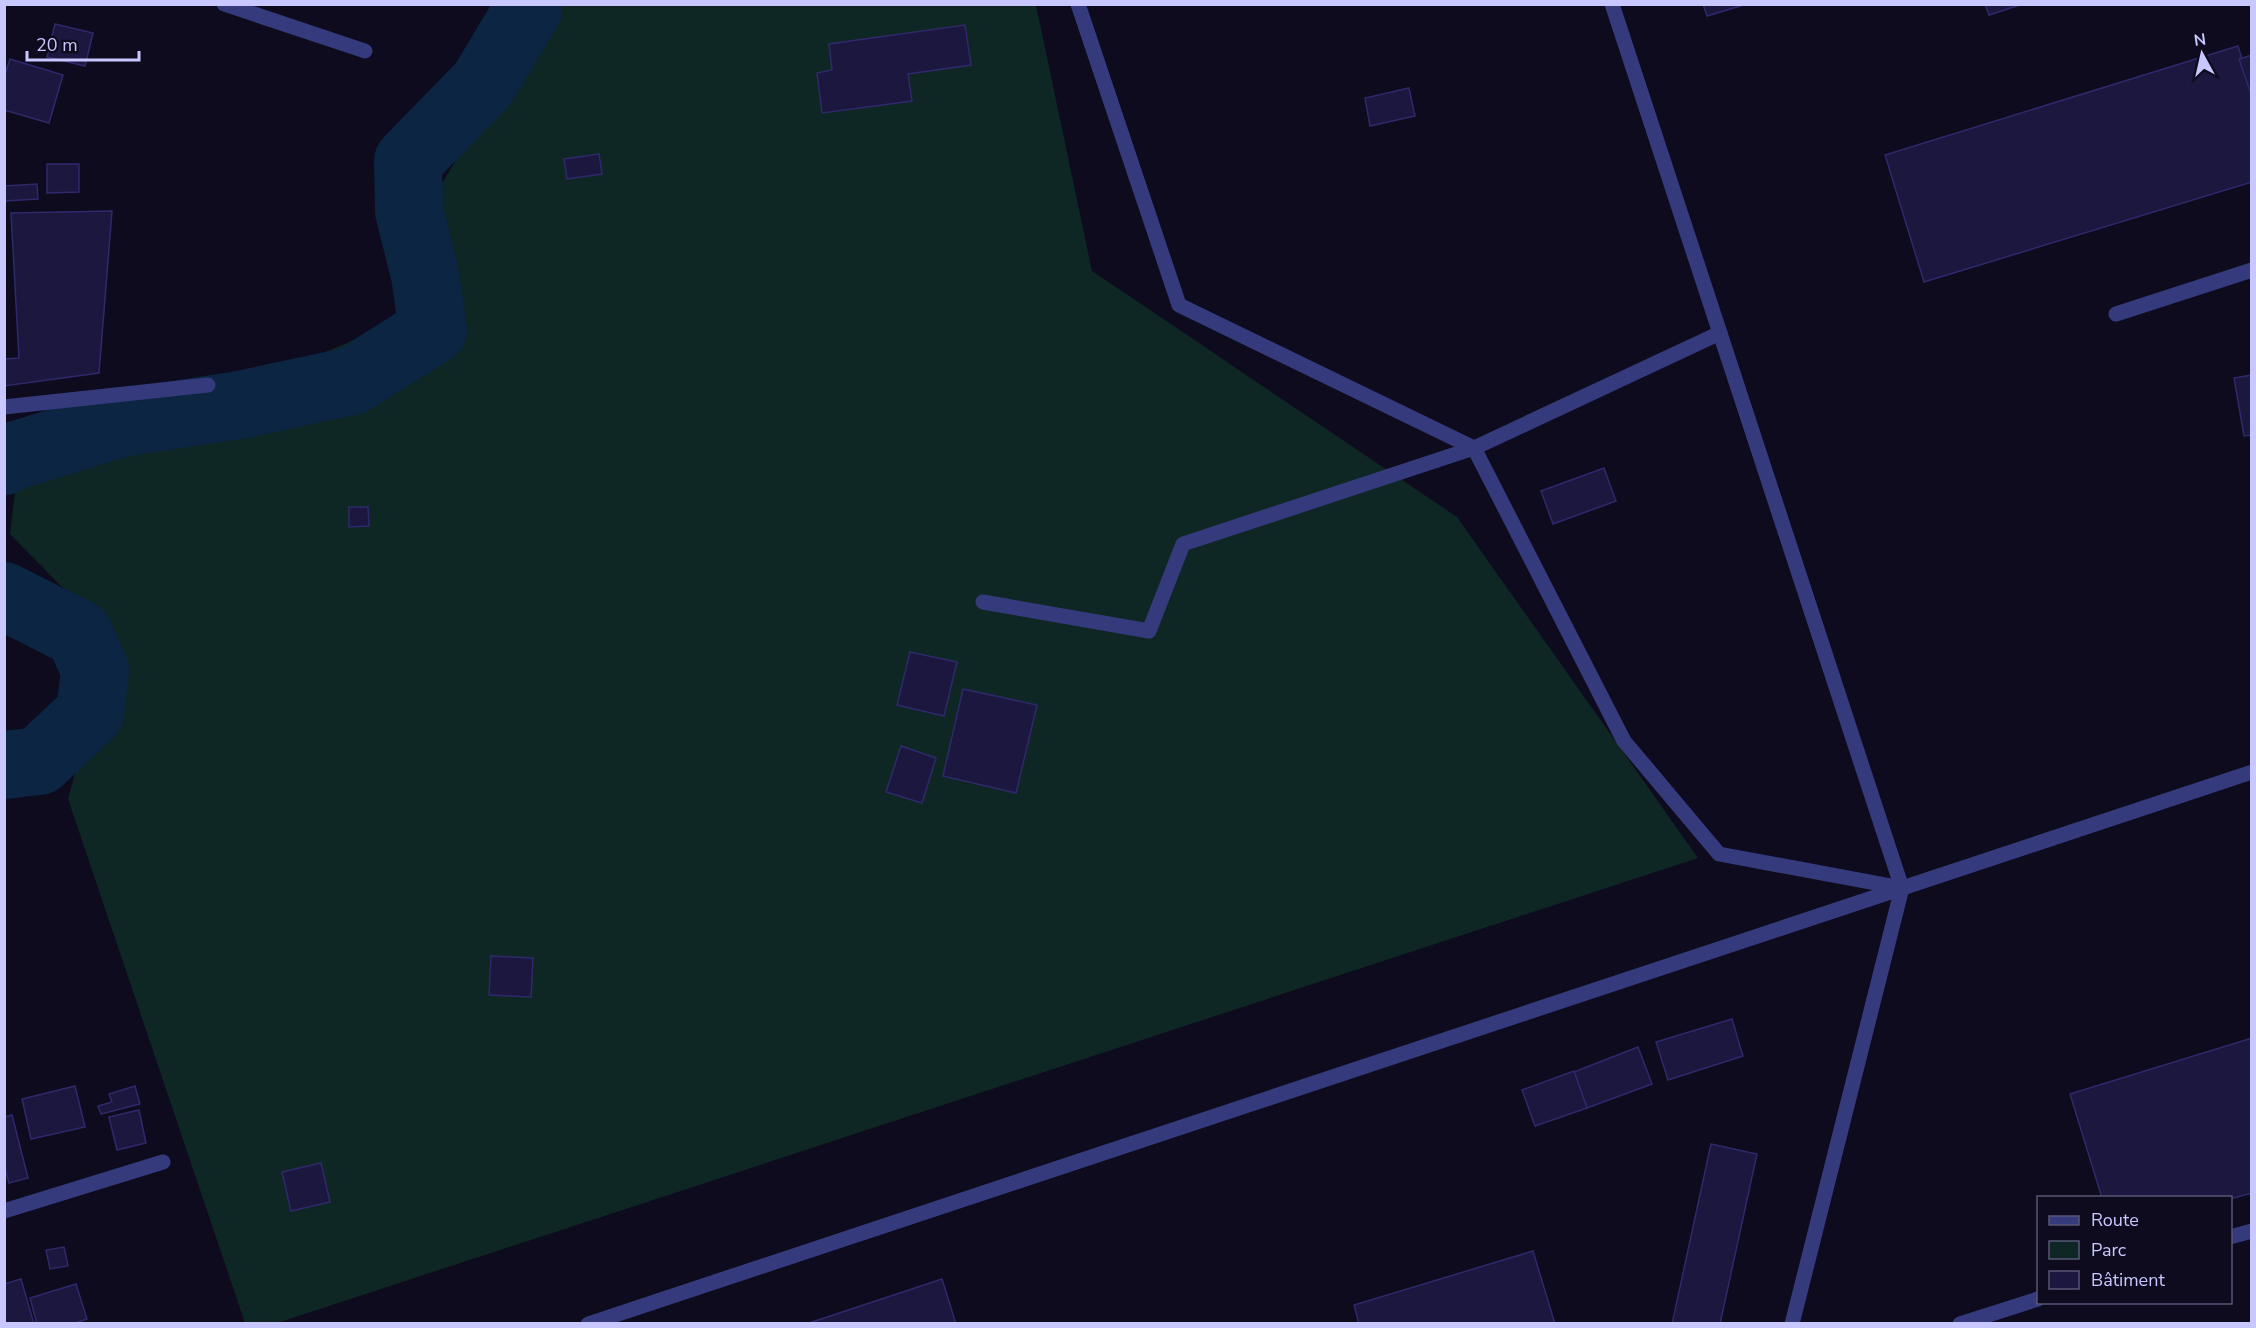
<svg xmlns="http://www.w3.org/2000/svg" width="2256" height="1328" viewBox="0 0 2256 1328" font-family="'Nunito Sans',sans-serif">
<rect width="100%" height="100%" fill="#0d0b1d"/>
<polygon fill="#0e2724" points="544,5 1036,5 1092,271 1457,517 1698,858 277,1323 245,1323 68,799 112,638 10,534 16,483 127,433 396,323 430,204 545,9"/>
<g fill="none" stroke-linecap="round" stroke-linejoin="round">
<g stroke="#0b2542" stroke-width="68">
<polyline points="4,461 7,458 121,423 239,405 352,381 433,330 425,275 409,211 408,161 483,84 528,9 528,4"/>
<polyline points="4,596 79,634 95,670 90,713 39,761 4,765"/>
</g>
</g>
<g fill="#1b173e" stroke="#2f296b" stroke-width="1.5">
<polygon points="1703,4 1747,4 1707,16"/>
<polygon points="1985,4 2023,4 1989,15"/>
<polygon points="55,24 93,33 85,66 47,57"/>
<polygon points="965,25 971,65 908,74 912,101 822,113 817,73 832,70 829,44"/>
<polygon points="2238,46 2252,91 2252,182 1924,282 1885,155"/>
<polygon points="2252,55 2252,97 2239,59"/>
<polygon points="10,59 63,75 49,123 4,110 4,78"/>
<polygon points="1409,88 1415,116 1370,126 1365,98"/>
<polygon points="599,154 602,174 567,179 564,159"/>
<polygon points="47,164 79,164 79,192 47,193"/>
<polygon points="37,184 38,199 4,201 4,186"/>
<polygon points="112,211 99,373 4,386 4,359 19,358 11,213"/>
<polygon points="2252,375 2252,435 2244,436 2234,378"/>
<polygon points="1604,468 1616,501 1553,524 1541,491"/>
<polygon points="349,507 368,507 369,526 349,527"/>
<polygon points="910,652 957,662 944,716 897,705"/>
<polygon points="963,689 1037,705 1016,793 943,776"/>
<polygon points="901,746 936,758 922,803 886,792"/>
<polygon points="491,956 533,958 531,997 489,995"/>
<polygon points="1732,1019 1743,1056 1668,1080 1656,1042"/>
<polygon points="2252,1038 2252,1193 2230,1199 2230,1198 2102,1198 2070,1094"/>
<polygon points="1638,1047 1652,1084 1587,1108 1574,1072"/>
<polygon points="1574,1071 1587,1108 1535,1126 1522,1090"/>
<polygon points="75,1086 85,1127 31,1139 22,1099"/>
<polygon points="135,1086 140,1104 101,1114 98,1106 112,1102 109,1094"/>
<polygon points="139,1110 146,1143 117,1150 109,1117"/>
<polygon points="12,1115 28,1178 9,1183 4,1165 4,1117"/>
<polygon points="1711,1144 1757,1154 1720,1324 1672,1324"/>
<polygon points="321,1163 330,1202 291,1211 282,1172"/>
<polygon points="64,1247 68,1266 50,1269 46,1250"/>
<polygon points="1533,1251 1555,1324 1359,1324 1354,1305"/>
<polygon points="21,1279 34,1324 4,1324 4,1284"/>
<polygon points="942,1279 956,1324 806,1324"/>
<polygon points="76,1284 87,1319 72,1324 37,1324 30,1298"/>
</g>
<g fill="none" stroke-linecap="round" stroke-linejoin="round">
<g stroke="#353a7d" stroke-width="15">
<polyline points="2230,1237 2252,1231"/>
<polyline points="1792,1324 1902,888"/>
<polyline points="1960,1324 2038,1299"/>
</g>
<g stroke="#353a7d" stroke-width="15">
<polyline points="224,4 365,51"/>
<polyline points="1078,4 1179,305 1474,448 1624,741 1719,854 1902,888 1612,4"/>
<polyline points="2116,314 2252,270"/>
<polyline points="4,407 208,385"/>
<polyline points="983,602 1149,631 1183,544 1474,448 1720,333"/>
<polyline points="4,1211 163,1162"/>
<polyline points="588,1324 2252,772"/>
</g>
</g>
<rect width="2256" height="1328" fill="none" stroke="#c8c7ff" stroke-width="12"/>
<rect x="2037" y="1196" width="195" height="108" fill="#0d0b1d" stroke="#585677" stroke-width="1.5"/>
<rect x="2049" y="1216" width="30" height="9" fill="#353a7d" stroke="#585677" stroke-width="1.5"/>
<text x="2091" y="1226" font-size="18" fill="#c8c7ff">Route</text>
<rect x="2049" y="1241" width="30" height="18" fill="#0e2724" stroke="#585677" stroke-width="1.5"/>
<text x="2091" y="1256" font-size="18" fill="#c8c7ff">Parc</text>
<rect x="2049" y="1271" width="30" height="18" fill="#1b173e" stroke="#585677" stroke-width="1.5"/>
<text x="2091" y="1286" font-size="18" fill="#c8c7ff">Bâtiment</text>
<g transform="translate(2202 54) rotate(352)" stroke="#0d0b1d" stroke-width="4.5" paint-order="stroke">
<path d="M0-4.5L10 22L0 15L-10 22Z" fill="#c8c7ff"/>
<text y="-9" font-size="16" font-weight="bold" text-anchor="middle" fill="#c8c7ff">N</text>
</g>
<path d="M27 51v9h112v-9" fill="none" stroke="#c8c7ff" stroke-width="3"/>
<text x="36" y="51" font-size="18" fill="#c8c7ff" stroke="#0d0b1d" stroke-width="4.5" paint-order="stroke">20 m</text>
</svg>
